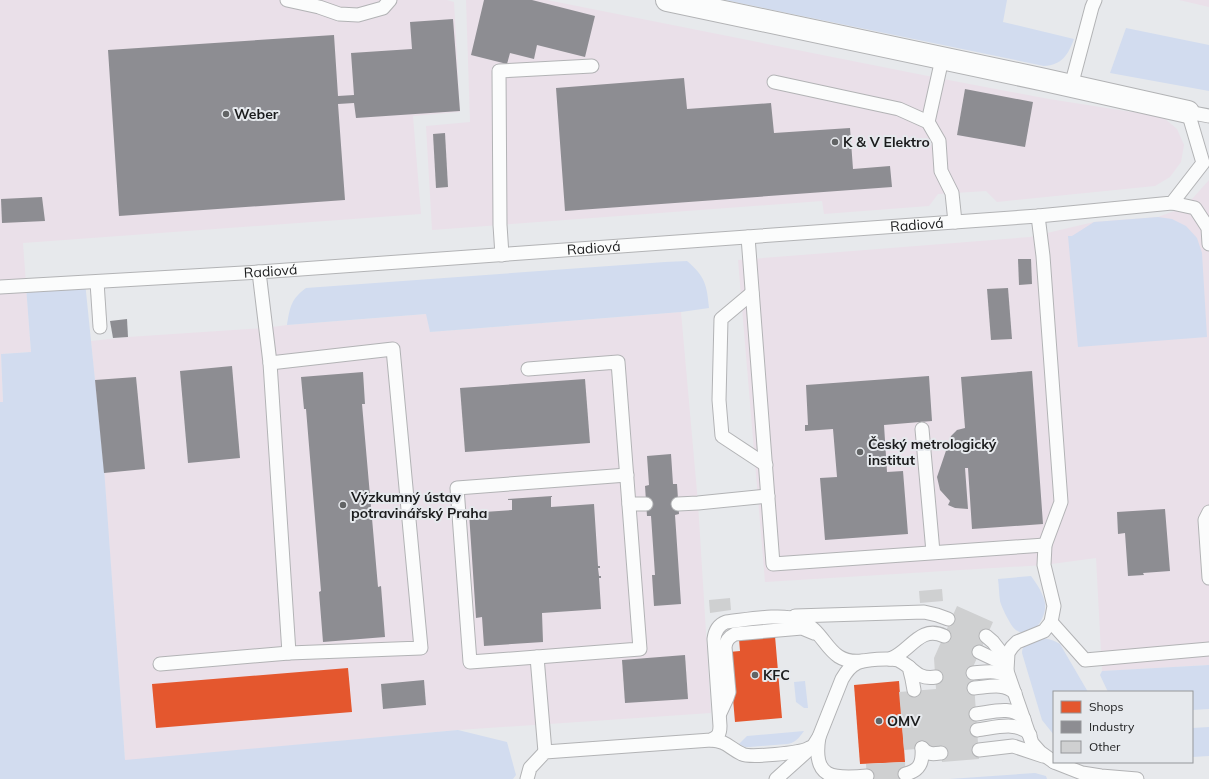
<svg xmlns="http://www.w3.org/2000/svg" width="1209" height="779" viewBox="0 0 1209 779" font-family="Mulish,sans-serif">
<rect width="100%" height="100%" fill="#e7e9ec"/>
<g fill="#eae0e9">
<polygon points="0,0 447,0 454,2 460,112 413,116 421,214 23,243 31,352 1,354 3,402 0,402"/>
<polygon points="466,0 547,0 938,78 1049,99 1145,114 1164,118 1177,129 1184,145 1181,162 1170,177 1155,186 997,202 986,191 938,194 929,206 824,214 822,201 432,230 426,126 470,122"/>
<polygon points="1179,0 1209,0 1209,7"/>
<polygon points="1209,180 1209,665 1102,671 1096,558 1044,565 765,582 738,260 1030,237 1094,222 1158,217 1174,211 1192,199"/>
<polygon points="681,312 698,503 711,713 458,730 125,761 104,473 91,341 128,337 265,328 287,325 427,314 430,332"/>
</g>
<g fill="#d2dcef">
<path d="M725 0H1007L1003 22 1074 39C1068 55 1062 65 1044 66Z"/>
<polygon points="1126,28 1209,45 1209,91 1110,73"/>
<polygon points="1158,217 1172,219 1186,226 1197,238 1202,253 1207,337 1078,347 1068,236 1072,236 1094,222"/>
<path d="M687 261C705 276 707 285 709 308L681 312 430 332 426 314 287 325C290 307 291 299 306 288L665 262Z"/>
<polygon points="85,282 104,468 125,760 458,730 507,742 516,775 513,779 0,779 0,402 3,402 1,354 31,352 26,286"/>
<path d="M1031 576C1037 584 1043 593 1045 603 1047 618 1032 641 1016 630 1011 627 1001 606 1000 601 999 594 999 586 998 579Z"/>
<path d="M1033 638C1044 638 1050 638 1060 644L1088 692H1054V735L1042 720 1022 653C1022 646 1027 642 1033 638Z"/>
<polygon points="1209,665 1209,709 1192,710 1192,692 1108,692 1100,675 1102,671"/>
<polygon points="805,681 808,708 804,708 796,702 794,682"/>
<polygon points="1209,727 1209,756 1192,757 1192,728"/>
<path d="M804 731C799 738 795 743 787 744L750 747H745L739 744 747 736Z"/>
<polygon points="1035,773 1046,776 1047,779 949,779"/>
</g>
<g fill="#e4572e">
<polygon points="775,636 782,718 735,722 729,652 740,651 739,639"/>
<polygon points="348,668 352,712 156,728 152,684"/>
<polygon points="899,681 905,762 860,764 854,685"/>
</g>
<g fill="#8d8d92">
<polygon points="484,0 532,0 595,16 585,57 537,45 534,59 510,53 507,64 471,55"/>
<polygon points="453,19 460,111 356,118 354,103 338,104 345,200 119,216 108,50 334,35 338,96 354,95 351,53 412,49 410,22"/>
<polygon points="684,78 687,109 771,103 774,133 850,128 853,169 890,166 892,187 565,211 556,88"/>
<polygon points="965,89 1033,102 1025,147 957,135"/>
<polygon points="445,133 448,187 436,188 433,134"/>
<polygon points="42,197 45,221 2,223 1,199"/>
<polygon points="1018,259 1031,259 1032,284 1019,285"/>
<polygon points="1008,288 1012,339 991,340 987,289"/>
<polygon points="127,319 128,337 113,338 110,321"/>
<polygon points="232,366 240,458 188,463 180,371"/>
<polygon points="1032,371 1043,524 972,529 968,468 965,468 968,509 955,508 948,505 950,501 940,490 937,477 951,436 957,430 965,428 961,377"/>
<polygon points="363,372 365,404 362,404 378,587 381,586 385,637 323,642 319,592 321,591 306,409 304,409 301,377"/>
<polygon points="929,376 932,421 884,425 887,472 903,471 908,534 825,540 820,478 837,477 833,429 805,431 805,425 808,425 806,385"/>
<polygon points="136,377 145,469 104,473 95,380"/>
<polygon points="585,379 590,443 465,452 460,388"/>
<polygon points="671,454 673,484 677,484 679,514 675,515 681,604 654,606 652,575 655,575 651,516 647,516 645,486 649,485 647,456"/>
<polygon points="552,496 552,497 551,497 551,507 594,504 598,566 600,566 600,568 598,568 599,576 601,576 601,578 599,578 601,609 542,613 543,642 484,646 482,617 476,618 469,513 512,510 512,500 508,500 508,499"/>
<polygon points="1165,509 1170,571 1143,573 1144,575 1128,576 1125,533 1118,534 1117,512"/>
<polygon points="685,655 688,699 625,703 622,660"/>
<polygon points="424,680 426,705 383,709 381,684"/>
</g>
<g fill="#cfd0d1">
<polygon points="942,589 943,601 920,603 919,591"/>
<polygon points="730,598 731,610 710,613 709,600"/>
<polygon points="957,606 993,622 973,667 979,759 942,762 941,747 904,750 899,692 936,689 934,658"/>
<polygon points="905,762 906,779 867,779 866,764"/>
</g>
<g fill="none" stroke-linecap="round" stroke-linejoin="round">
<g stroke="#b2b3b5" stroke-width="15">
<g id="service">
<polyline points="287,0 319,7 339,14 358,15 383,8 390,0"/>
<polyline points="774,82 899,109 928,122 939,141 941,171 952,193 955,222"/>
<polyline points="1071,86 1092,7 1095,0"/>
<polyline points="928,122 942,59"/>
<polyline points="1172,203 1195,208 1208,228 1209,244"/>
<polyline points="748,237 773,564 1045,545"/>
<polyline points="502,255 500,225 499,71 592,66"/>
<polyline points="259,272 270,363 289,653"/>
<polyline points="97,282 100,327"/>
<path id="s1" d="M0 287 259 272 1038 216 1172 203 1203 163 1188 112 1209 116"/>
<polyline points="752,293 721,319 719,400 722,436 766,465"/>
<polyline points="528,369 618,362 640,649 537,657 545,752"/>
<polyline points="922,429 933,552"/>
<polyline points="629,504 646,504"/>
<polyline points="678,504 698,503 768,496"/>
<polyline points="1209,512 1205,520 1209,578"/>
<polyline points="795,616 924,612 937,615 948,619"/>
<polyline points="1051,622 1085,660 1209,649"/>
<polyline points="986,636 993,642 1000,651 1032,743 1040,752 1054,762"/>
<polyline points="979,652 998,661 1005,669"/>
<polyline points="537,657 470,662 457,488 627,475"/>
<path d="M890 659C909 653 920 624 944 636"/>
<polyline points="160,664 289,653 421,648 393,349 270,363"/>
<path d="M909 667C918 675 923 679 936 677"/>
<polyline points="1007,670 1008,653 1012,647 1017,642 1044,631 1051,622 1054,606 1044,565 1045,545 1061,502 1043,256 1038,216"/>
<path d="M973 673C985 672 999 669 1009 678"/>
<path d="M974 688C988 687 1004 682 1015 693"/>
<path d="M720 713 727 698 729 692 725 647C726 640 729 637 735 634L802 628 814 633"/>
<path d="M976 714C992 712 1013 705 1024 719"/>
<path d="M977 730C994 728 1018 720 1030 735"/>
<path d="M819 737C812 779 833 779 867 776"/>
<path d="M711 740C727 741 729 748 742 754 750 758 801 753 809 748"/>
<path d="M922 748C928 755 933 754 941 753"/>
<polyline points="979,750 1013,746 1043,756"/>
<polyline points="1054,762 1082,773 1101,776 1137,779"/>
<path d="M905 774C920 771 923 762 922 748"/>
<path d="M527 779 530 768 545 752 711 740C718 737 720 734 720 726L714 639C715 631 718 625 726 622 746 620 781 613 799 620 828 631 826 665 862 661"/>
<path d="M776 779 814 745 819 737 842 679C846 672 850 666 857 663 865 659 890 658 898 660 902 662 905 664 909 667L912 679 914 690"/>
</g>
</g>
<g stroke="#b2b3b5" stroke-width="24">
<polyline id="minor" points="667,0 1045,80 1188,112"/>
</g>
<use href="#service" stroke="#fbfcfc" stroke-width="13"/>
<use href="#minor" stroke="#fbfcfc" stroke-width="22"/>
</g>
<g fill="#626465" stroke="#e6e9ed" stroke-width="1.5">
<circle cx="226" cy="114" r="4"/>
<circle cx="835" cy="142" r="4"/>
<circle cx="860" cy="452" r="4"/>
<circle cx="343" cy="505" r="4"/>
<circle cx="755" cy="675" r="4"/>
<circle cx="879" cy="721" r="4"/>
</g>
<g text-anchor="middle" stroke-width="4" stroke-linejoin="round" paint-order="stroke">
<g font-size="14" font-weight="bold" fill="#1b1c1d" stroke="#e6e9ed" text-anchor="start">
<text x="234" y="119">Weber</text>
<text x="843" y="147">K &amp; V Elektro</text>
<text x="868" y="449">Český metrologický<tspan x="868" dy="16">institut</tspan></text>
<text x="351" y="502">Výzkumný ústav<tspan x="351" dy="16">potravinářský Praha</tspan></text>
<text x="763" y="680">KFC</text>
<text x="887" y="726">OMV</text>
</g>
<g font-size="14" fill="#1b1c1d" stroke="#e6e9ed">
<text dy="5" stroke="none"><textPath href="#s1" startOffset="919">Radiová</textPath></text>
<text dy="5" stroke="none"><textPath href="#s1" startOffset="595">Radiová</textPath></text>
<text dy="5" stroke="none"><textPath href="#s1" startOffset="271">Radiová</textPath></text>
</g>
</g>
<rect x="1053" y="691" width="140" height="72" fill="#e6e9ed" stroke="#95979a"/>
<rect x="1061" y="701" width="20" height="12" fill="#e4572e" stroke="#95979a"/>
<text x="1089" y="711" font-size="12" fill="#1b1c1d">Shops</text>
<rect x="1061" y="721" width="20" height="12" fill="#8d8d92" stroke="#95979a"/>
<text x="1089" y="731" font-size="12" fill="#1b1c1d">Industry</text>
<rect x="1061" y="741" width="20" height="12" fill="#cfd0d1" stroke="#95979a"/>
<text x="1089" y="751" font-size="12" fill="#1b1c1d">Other</text>
</svg>
